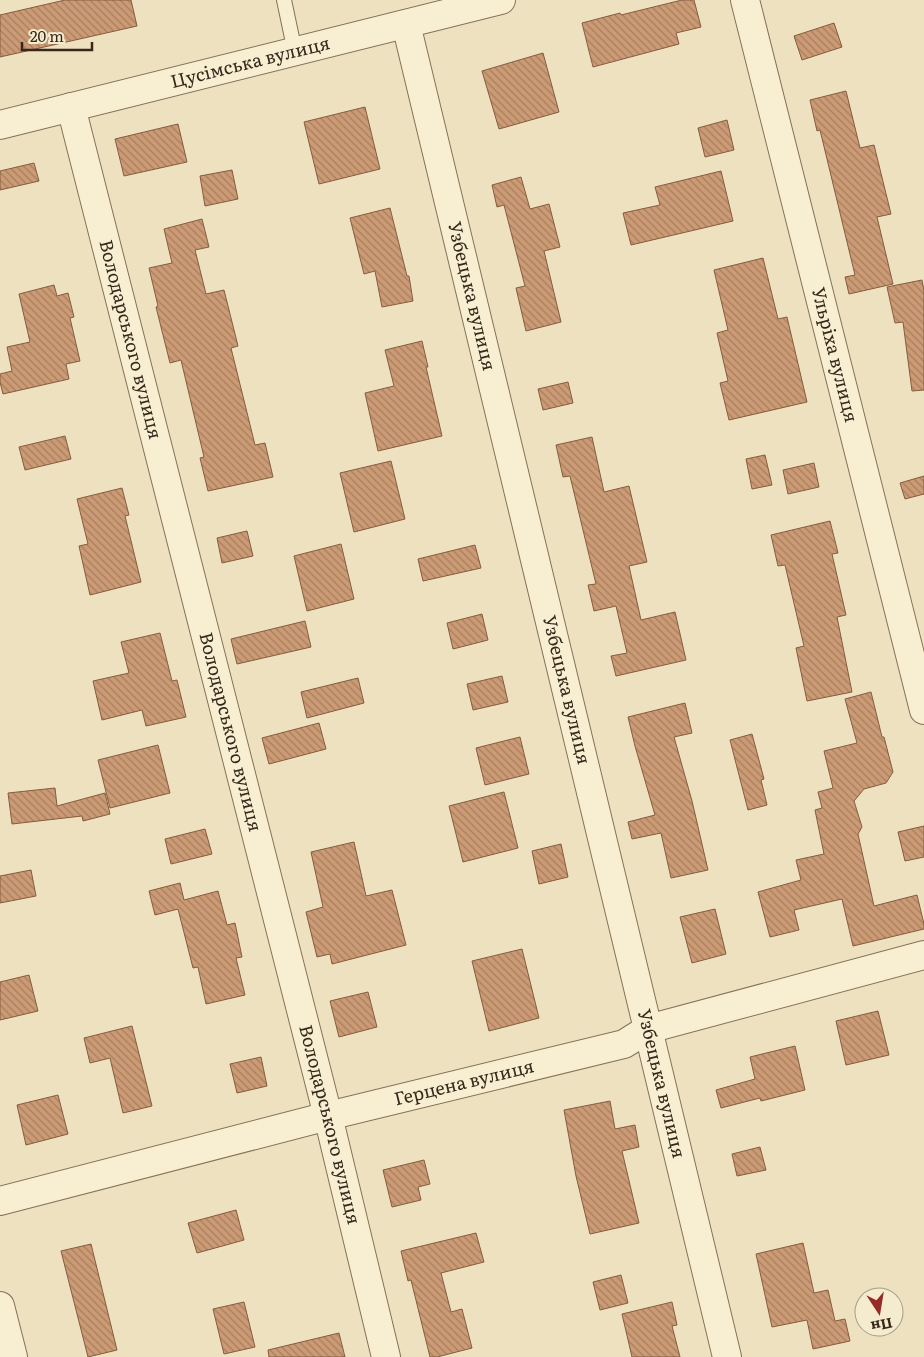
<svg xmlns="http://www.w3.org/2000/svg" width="924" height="1357" viewBox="0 0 924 1357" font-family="Literata,serif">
<defs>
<pattern id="building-back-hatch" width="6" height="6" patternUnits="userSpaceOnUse" patternTransform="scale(1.25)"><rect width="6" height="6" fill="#cc9b75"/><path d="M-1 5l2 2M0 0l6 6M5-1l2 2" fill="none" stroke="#a67e5f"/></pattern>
</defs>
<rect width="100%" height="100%" fill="#ede1bf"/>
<g fill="url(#building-back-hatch)" stroke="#855c3e">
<polygon points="65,0 131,0 137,26 0,57 0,15"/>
<polygon points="682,0 694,0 701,27 676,33 679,44 593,67 582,23 620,13 621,15"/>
<polygon points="834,23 842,47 802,60 794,36"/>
<polygon points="543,53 559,112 499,129 482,71"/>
<polygon points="846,91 860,148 874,145 891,214 877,217 893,284 849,294 845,277 855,275 820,130 817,131 810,100"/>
<polygon points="365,107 380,169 319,184 304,122"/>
<polygon points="727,120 734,150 705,157 698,128"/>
<polygon points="178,124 187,162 124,176 115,139"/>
<polygon points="34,163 39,181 0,190 0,171"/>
<polygon points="232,170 238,199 205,206 200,176"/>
<polygon points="721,171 733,221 631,245 623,213 660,205 655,187"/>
<polygon points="521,177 530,209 549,204 560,247 544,251 561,322 526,331 516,288 525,286 504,205 497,207 492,185"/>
<polygon points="390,208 407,276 409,276 413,301 382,307 375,271 364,274 350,218"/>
<polygon points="202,219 209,247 195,250 206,294 224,290 238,346 231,348 255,445 265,443 273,477 208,491 200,458 204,457 181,360 170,363 156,307 158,306 149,268 172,263 164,229"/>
<polygon points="763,258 778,319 787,317 807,402 729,420 720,383 728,381 717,333 728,330 714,270"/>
<polygon points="922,280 924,291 924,390 912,391 903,322 895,323 887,287"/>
<polygon points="54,285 57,296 68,293 74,317 70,318 80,361 66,364 69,379 3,394 0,382 0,374 12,371 7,347 30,342 19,294"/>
<polygon points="422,341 428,367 426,367 442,436 378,451 365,393 394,386 385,350"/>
<polygon points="568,382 573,403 543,410 538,389"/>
<polygon points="65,436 71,459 25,470 19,447"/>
<polygon points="592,437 604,492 629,486 647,562 629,566 641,620 675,612 686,660 616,676 611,656 627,653 616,606 594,611 588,585 596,584 570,476 563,477 556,445"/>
<polygon points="765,455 772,485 752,489 746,459"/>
<polygon points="391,461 405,519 354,532 340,473"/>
<polygon points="814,463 819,487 788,494 783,470"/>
<polygon points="924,476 924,494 905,499 900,483"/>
<polygon points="122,488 129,515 125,516 141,582 90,595 79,546 88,544 77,499"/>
<polygon points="830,521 838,553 832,554 846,615 837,617 852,692 807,701 796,648 804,646 785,565 778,566 771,535"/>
<polygon points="247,531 253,556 222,563 217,538"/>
<polygon points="341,544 354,599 307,611 294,556"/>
<polygon points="475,545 481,568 423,581 418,559"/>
<polygon points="482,614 488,640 453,649 447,623"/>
<polygon points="305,621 311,647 237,664 231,639"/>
<polygon points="160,633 172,681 177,680 186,717 146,726 142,710 102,720 93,681 129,673 121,642"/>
<polygon points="502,676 508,702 473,710 467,684"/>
<polygon points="358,678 364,703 307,718 301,692"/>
<polygon points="871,692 882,737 884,737 893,772 886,783 864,789 854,801 862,827 858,834 874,906 917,895 924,924 924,929 853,946 842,899 794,910 799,930 770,937 758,892 801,880 796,860 824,854 815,810 822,808 818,792 833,788 824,751 857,743 845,699"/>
<polygon points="685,703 692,733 674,737 692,801 708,870 671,878 661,833 632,839 628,822 655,815 635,746 628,717"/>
<polygon points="319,723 326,749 269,764 262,738"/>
<polygon points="752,734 764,779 761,780 767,805 748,810 730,740"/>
<polygon points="520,737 529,774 485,785 476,748"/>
<polygon points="158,745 170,793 110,808 98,760"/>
<polygon points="55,788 57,806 105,793 110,814 83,821 82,816 12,824 8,793"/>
<polygon points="504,792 518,848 463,862 449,806"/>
<polygon points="924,826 924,857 905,861 898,832"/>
<polygon points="205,829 212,854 171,864 165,839"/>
<polygon points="354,842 366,896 392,890 406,945 332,964 330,954 317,957 306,912 323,907 311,852"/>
<polygon points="561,844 568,877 539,884 532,851"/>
<polygon points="31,870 36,896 0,903 0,876"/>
<polygon points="180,883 184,900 218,891 227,925 235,923 242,957 236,958 245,995 206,1004 198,967 193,968 178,909 155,915 149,891"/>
<polygon points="715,909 726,954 692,963 680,917"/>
<polygon points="522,949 539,1018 489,1031 472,961"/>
<polygon points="29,975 38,1011 0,1020 0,982"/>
<polygon points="368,992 377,1027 339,1037 330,1001"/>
<polygon points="878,1011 889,1055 846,1065 836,1021"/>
<polygon points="132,1026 152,1106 123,1113 110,1058 90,1063 84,1038"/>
<polygon points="795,1046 805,1090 761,1101 760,1098 721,1108 716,1090 755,1079 750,1057"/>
<polygon points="261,1057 267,1086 237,1093 230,1064"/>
<polygon points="58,1095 68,1134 26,1145 17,1105"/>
<polygon points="610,1101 615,1129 635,1125 639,1147 622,1151 639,1223 590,1234 576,1176 564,1110"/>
<polygon points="760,1147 766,1170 737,1176 732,1154"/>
<polygon points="424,1160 430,1184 418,1187 421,1200 392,1207 383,1170"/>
<polygon points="236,1210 244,1240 197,1253 188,1223"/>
<polygon points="476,1233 484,1262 441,1273 451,1312 462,1309 472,1348 437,1357 430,1357 411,1280 408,1281 401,1251"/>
<polygon points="803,1243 814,1293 828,1290 835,1321 845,1319 850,1341 813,1349 807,1320 772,1327 756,1254"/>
<polygon points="91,1244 117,1350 88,1357 61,1251"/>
<polygon points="621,1275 628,1303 600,1310 593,1282"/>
<polygon points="244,1302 255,1347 224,1354 213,1309"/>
<polygon points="672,1302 677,1325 672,1326 680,1357 632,1357 622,1314"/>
<polygon points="339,1333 345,1357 269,1357 268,1350"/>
</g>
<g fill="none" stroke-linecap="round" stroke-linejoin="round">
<g stroke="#867258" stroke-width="16">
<polyline id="lane" points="284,0 295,52"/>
</g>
<g stroke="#867258" stroke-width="30">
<g id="street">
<path id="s1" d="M745 0 924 710"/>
<path id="s2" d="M406 24 727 1357"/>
<path id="s3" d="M71 107 328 1116 386 1357"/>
<path id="s4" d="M0 125 501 0"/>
<path id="s5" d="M0 1201 328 1116 624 1044 648 1029 924 955"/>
<polyline points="0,1306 13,1357"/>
</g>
</g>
<use href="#lane" stroke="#f8eed2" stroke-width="14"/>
<use href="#street" stroke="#f8eed2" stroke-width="28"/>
</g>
<g text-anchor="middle" stroke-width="4" stroke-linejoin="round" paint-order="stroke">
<g font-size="18" fill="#36291c" stroke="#f5ebcf">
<text dy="6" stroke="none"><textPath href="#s4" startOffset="258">Цусімська вулиця</textPath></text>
<text dy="6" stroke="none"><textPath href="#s2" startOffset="280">Узбецька вулиця</textPath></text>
<text dy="6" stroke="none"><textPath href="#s3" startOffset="240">Володарського вулиця</textPath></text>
<text dy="6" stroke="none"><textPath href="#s1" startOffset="366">Ульріха вулиця</textPath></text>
<text dy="6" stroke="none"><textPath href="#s2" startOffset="685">Узбецька вулиця</textPath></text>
<text dy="6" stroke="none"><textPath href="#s3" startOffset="645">Володарського вулиця</textPath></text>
<text dy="6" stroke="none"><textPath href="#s5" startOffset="479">Герцена вулиця</textPath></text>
<text dy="6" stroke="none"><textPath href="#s2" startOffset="1090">Узбецька вулиця</textPath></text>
<text dy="6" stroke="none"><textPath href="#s3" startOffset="1050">Володарського вулиця</textPath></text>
</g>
</g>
<g transform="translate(879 1312) rotate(168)"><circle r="24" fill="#f5ebcf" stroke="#a99d87"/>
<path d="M0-4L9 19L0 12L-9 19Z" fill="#952a28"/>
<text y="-8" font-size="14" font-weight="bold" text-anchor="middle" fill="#36291c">Пн</text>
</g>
<path d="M22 42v8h70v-8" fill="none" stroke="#36291c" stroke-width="2.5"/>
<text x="30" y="42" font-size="15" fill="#36291c" stroke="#f5ebcf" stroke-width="4" paint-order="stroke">20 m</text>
</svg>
